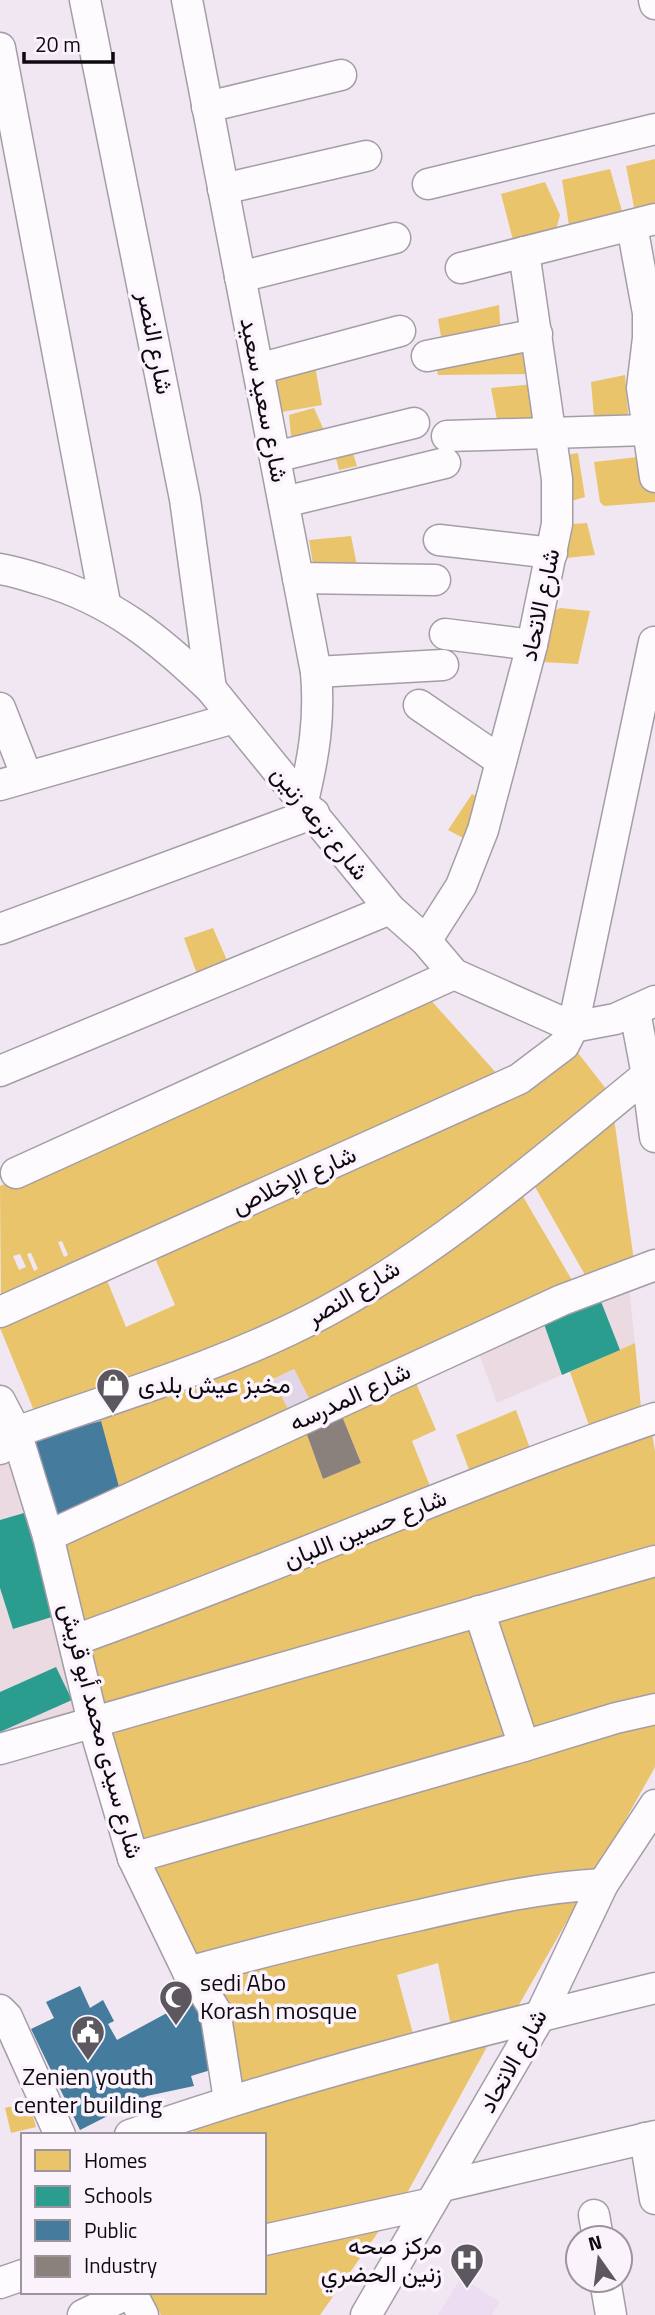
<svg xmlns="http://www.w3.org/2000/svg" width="655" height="2315" viewBox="0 0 655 2315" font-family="'Titillium Web',Vazirmatn,sans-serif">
<rect width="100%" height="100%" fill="#f0e7f3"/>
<polygon fill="#ecddf2" points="461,2278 500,2302 492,2315 438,2315"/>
<polygon fill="#e1d6e7" points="294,1369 314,1408 292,1417 273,1379"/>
<g fill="#ecdae3">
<polygon points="629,1286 635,1343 497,1403 479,1354"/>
<polygon points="16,1446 88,1714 0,1745 0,1462"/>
</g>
<g fill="#e9c46a" fill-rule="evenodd">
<polygon points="655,159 655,212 636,217 626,166"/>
<polygon points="610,169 624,218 570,232 562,180"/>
<polygon points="545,182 560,215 555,234 514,244 501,194"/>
<polygon points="499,305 501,337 444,353 438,319"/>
<polygon points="531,343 534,374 438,375 435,362"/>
<polygon points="315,366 322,405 282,412 275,378"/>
<polygon points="625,375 630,437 596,441 591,382"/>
<polygon points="555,382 562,441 501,441 491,388"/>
<polygon points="314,408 327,437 292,447 289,415"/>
<polygon points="352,450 357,466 339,470 335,455"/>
<polygon points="578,453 585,497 565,503 559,456"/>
<polygon points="655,455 655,502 604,506 600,502 594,462"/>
<polygon points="587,523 595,555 566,558 571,524"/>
<polygon points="351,536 359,575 314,570 309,540"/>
<polygon points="560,608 590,611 578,664 542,662 554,611"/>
<polygon points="472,794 499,808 488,851 448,830"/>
<polygon points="213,928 232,972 201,985 184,938"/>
<path d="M428 997 499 1076 1 1305 0 1186ZM62 1241 68 1255 64 1257 58 1242ZM31 1253 38 1269 34 1271 27 1254ZM20 1254 26 1267 19 1270 13 1256Z"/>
<polygon points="575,1049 610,1094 353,1288 278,1328 37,1418 0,1328 0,1321 104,1273 126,1327 175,1305 152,1251"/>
<polygon points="613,1111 634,1261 589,1282 530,1178"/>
<polygon points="518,1188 576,1287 314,1408 294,1369 273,1379 292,1417 121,1494 98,1412 275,1345"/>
<polygon points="635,1343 641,1408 590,1428 570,1372"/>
<polygon points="416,1383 436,1430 412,1441 432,1491 86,1628 64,1543 306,1432 323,1479 361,1463 342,1416"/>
<polygon points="516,1410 531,1451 471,1475 456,1435"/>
<polygon points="651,1426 655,1452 655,1555 106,1710 87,1641"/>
<polygon points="655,1563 655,1701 528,1734 493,1617"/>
<polygon points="475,1621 512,1742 137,1851 107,1725"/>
<polygon points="655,1715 655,1767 591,1881 291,1940 289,1930 214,1949 216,1958 193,1963 151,1864"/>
<polygon points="586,1888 513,2015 452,2031 438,1963 397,1975 415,2041 237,2088 212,1971"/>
<polygon points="494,2034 400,2206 264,2235 264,2135 194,2135 189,2116"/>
<polygon points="29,2102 36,2127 11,2133 5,2108"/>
<polygon points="386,2221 320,2315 161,2315 148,2292 264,2292 264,2247"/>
</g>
<g fill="#2a9d8f">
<polygon points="600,1299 620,1350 562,1375 544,1324"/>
<polygon points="24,1513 55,1616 13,1629 0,1588 0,1520"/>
<polygon points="56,1667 72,1700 0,1732 0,1692"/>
</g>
<g fill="#457b9d">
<polygon points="101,1421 121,1494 58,1524 34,1438"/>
<polygon points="177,1983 195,1994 203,2004 214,2069 191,2076 194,2086 147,2096 80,2130 31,2029 54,2018 46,2002 80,1986 90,2008 103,2000 114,2021 108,2024 117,2040 178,2007 167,1989"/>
</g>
<polygon fill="#8a817c" points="342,1416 361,1463 323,1479 306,1432"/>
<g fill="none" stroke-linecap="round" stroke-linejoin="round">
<g stroke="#a49da7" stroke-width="33">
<g id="minor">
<polyline points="85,0 185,499 211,689"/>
<path d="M187 0 316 672C320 719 314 755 303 801"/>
<polyline points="654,0 655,4"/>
<polyline points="0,48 105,603"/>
<polyline points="207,107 341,75"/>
<polyline points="428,184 655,129"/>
<polyline points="223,189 366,156"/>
<polyline points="632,226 648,313 648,338 642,388 655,477"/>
<polyline points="461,268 655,219"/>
<polyline points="240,277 395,238"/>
<polyline points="427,356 537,334"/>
<polyline points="258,369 400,331"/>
<polyline points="447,436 648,430"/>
<polyline points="275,457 414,423"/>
<polyline points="284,502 445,463"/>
<polyline points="439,540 552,553"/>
<path d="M0 569C14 571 28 576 42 580 111 600 159 639 211 689L390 909 426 941 454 974 573 1027 615 1019 655 1001"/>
<polyline points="298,578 435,580"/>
<polyline points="445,634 532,645"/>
<polyline points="316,672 443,665"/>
<polyline points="419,705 501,761"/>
<polyline points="0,708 27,777"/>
<polyline points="0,785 234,718"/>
<polyline points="0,929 314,813"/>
<polyline points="426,941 461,886 483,830 532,645 557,524 557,479 524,252"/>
<polyline points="635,1012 647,1075 655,1137"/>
<polyline points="0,1071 390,909"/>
<polyline points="16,1173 454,974"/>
<polyline points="0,1312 519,1079 564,1045 573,1027 654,642"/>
<polyline points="0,1401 16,1432 48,1536 93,1722 133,1858 188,1972 199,1984 215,2010 229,2100"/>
<path d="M0 1449 16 1432C121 1395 229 1364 327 1311 443 1248 545 1158 647 1075"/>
<polyline points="48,1536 562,1300 655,1265"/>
<polyline points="479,1611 524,1746"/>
<path d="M75 1640C270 1571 459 1485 655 1418"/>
<polyline points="0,1749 655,1561"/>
<polyline points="133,1858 524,1746 616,1718 655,1709"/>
<path d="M188 1972C265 1951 342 1932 420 1915 481 1901 541 1887 603 1884"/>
<polyline points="0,2010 7,2017 60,2135"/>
<path d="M130 2135C301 2075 478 2031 655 1988"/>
<polyline points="645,2138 655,2199"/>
<polyline points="443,2186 655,2136"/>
<polyline points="594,2215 598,2238"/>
<polyline points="264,2240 428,2204"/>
<polyline points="605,2280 611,2315"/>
<polyline points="0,2283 23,2275"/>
<polyline points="83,2315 131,2292 143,2315"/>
<polyline points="366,2315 540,2016 603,1884 655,1805"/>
</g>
</g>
<use href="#minor" stroke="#fdfbfd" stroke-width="30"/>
</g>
<defs>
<g id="shop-pin" transform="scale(1.75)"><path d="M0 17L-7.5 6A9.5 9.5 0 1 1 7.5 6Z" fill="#5d575f" stroke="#faf3fc"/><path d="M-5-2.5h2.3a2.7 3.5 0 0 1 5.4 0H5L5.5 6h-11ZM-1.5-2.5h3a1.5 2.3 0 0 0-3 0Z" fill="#fff"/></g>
<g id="mosque-pin" transform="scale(1.75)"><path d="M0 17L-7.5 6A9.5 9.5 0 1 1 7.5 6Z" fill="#5d575f" stroke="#faf3fc"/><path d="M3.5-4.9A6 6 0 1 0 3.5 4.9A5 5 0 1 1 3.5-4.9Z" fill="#fff"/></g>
<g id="civic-pin" transform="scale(1.75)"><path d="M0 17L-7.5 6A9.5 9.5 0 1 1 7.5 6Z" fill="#5d575f" stroke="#faf3fc"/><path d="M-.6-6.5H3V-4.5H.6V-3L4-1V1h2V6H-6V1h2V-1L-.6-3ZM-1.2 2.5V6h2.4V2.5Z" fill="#fff"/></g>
<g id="hospital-pin" transform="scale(1.75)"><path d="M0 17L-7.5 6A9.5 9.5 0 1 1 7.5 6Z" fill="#5d575f" stroke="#faf3fc"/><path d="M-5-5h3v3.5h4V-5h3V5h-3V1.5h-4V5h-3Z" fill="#fff"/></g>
</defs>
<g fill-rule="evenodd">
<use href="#shop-pin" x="113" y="1385"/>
<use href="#mosque-pin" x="176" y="1997"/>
<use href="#civic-pin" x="88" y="2032"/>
<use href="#hospital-pin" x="467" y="2260"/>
</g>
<g text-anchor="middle" stroke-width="7" stroke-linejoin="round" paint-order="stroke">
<g font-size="24" fill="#0e0910" stroke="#faf3fc">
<text transform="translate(155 343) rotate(79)" y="8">شارع النصر</text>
<text transform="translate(264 400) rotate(79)" y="8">شارع سعيد سعيد</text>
<text transform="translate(540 605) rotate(-78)" y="8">شارع الاتحاد</text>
<text transform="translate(320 823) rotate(51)" y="8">شارع ترعه زنين</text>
<text transform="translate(294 1180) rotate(-24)" y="8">شارع الإخلاص</text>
<text transform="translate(353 1293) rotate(-31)" y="8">شارع النصر</text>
<text transform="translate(350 1397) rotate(-25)" y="8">شارع المدرسه</text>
<text transform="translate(365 1529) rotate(-22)" y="8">شارع حسين اللبان</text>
<text transform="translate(101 1731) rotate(75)" y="8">شارع سيدى محمد أبو قريش</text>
<text transform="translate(513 2061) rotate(-61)" y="8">شارع الاتحاد</text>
</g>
<g font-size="24" fill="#0e0910" stroke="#faf3fc" text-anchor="start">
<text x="138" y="1393">مخبز عيش بلدى</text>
<text x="200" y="1991">sedi Abo<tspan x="200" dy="28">Korash mosque</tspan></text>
<text x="88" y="2085" text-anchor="middle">Zenien youth<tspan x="88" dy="28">center building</tspan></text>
<text x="442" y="2254" text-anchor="end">مركز صحه<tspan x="442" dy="28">زنين الحضري</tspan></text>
</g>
</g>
<rect x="21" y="2133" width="245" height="161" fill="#faf3fc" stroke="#9c959e" stroke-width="2"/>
<rect x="35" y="2150" width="35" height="21" fill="#e9c46a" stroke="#9c959e" stroke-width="2"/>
<text x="84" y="2168" font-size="21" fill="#0e0910">Homes</text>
<rect x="35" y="2186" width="35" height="21" fill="#2a9d8f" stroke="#9c959e" stroke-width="2"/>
<text x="84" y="2203" font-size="21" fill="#0e0910">Schools</text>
<rect x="35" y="2220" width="35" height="21" fill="#457b9d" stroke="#9c959e" stroke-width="2"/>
<text x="84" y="2238" font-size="21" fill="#0e0910">Public</text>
<rect x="35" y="2256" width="35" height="21" fill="#8a817c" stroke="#9c959e" stroke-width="2"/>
<text x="84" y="2273" font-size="21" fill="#0e0910">Industry</text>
<g transform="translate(599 2259) rotate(346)"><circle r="33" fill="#faf3fc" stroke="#9c959e" stroke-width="2"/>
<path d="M0-5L12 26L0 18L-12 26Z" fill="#5d575f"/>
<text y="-10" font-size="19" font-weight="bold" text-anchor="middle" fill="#0e0910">N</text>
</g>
<path d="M24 52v10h89v-10" fill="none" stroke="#0e0910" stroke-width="3.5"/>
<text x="35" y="52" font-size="21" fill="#0e0910" stroke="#faf3fc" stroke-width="5" paint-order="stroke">20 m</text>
</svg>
